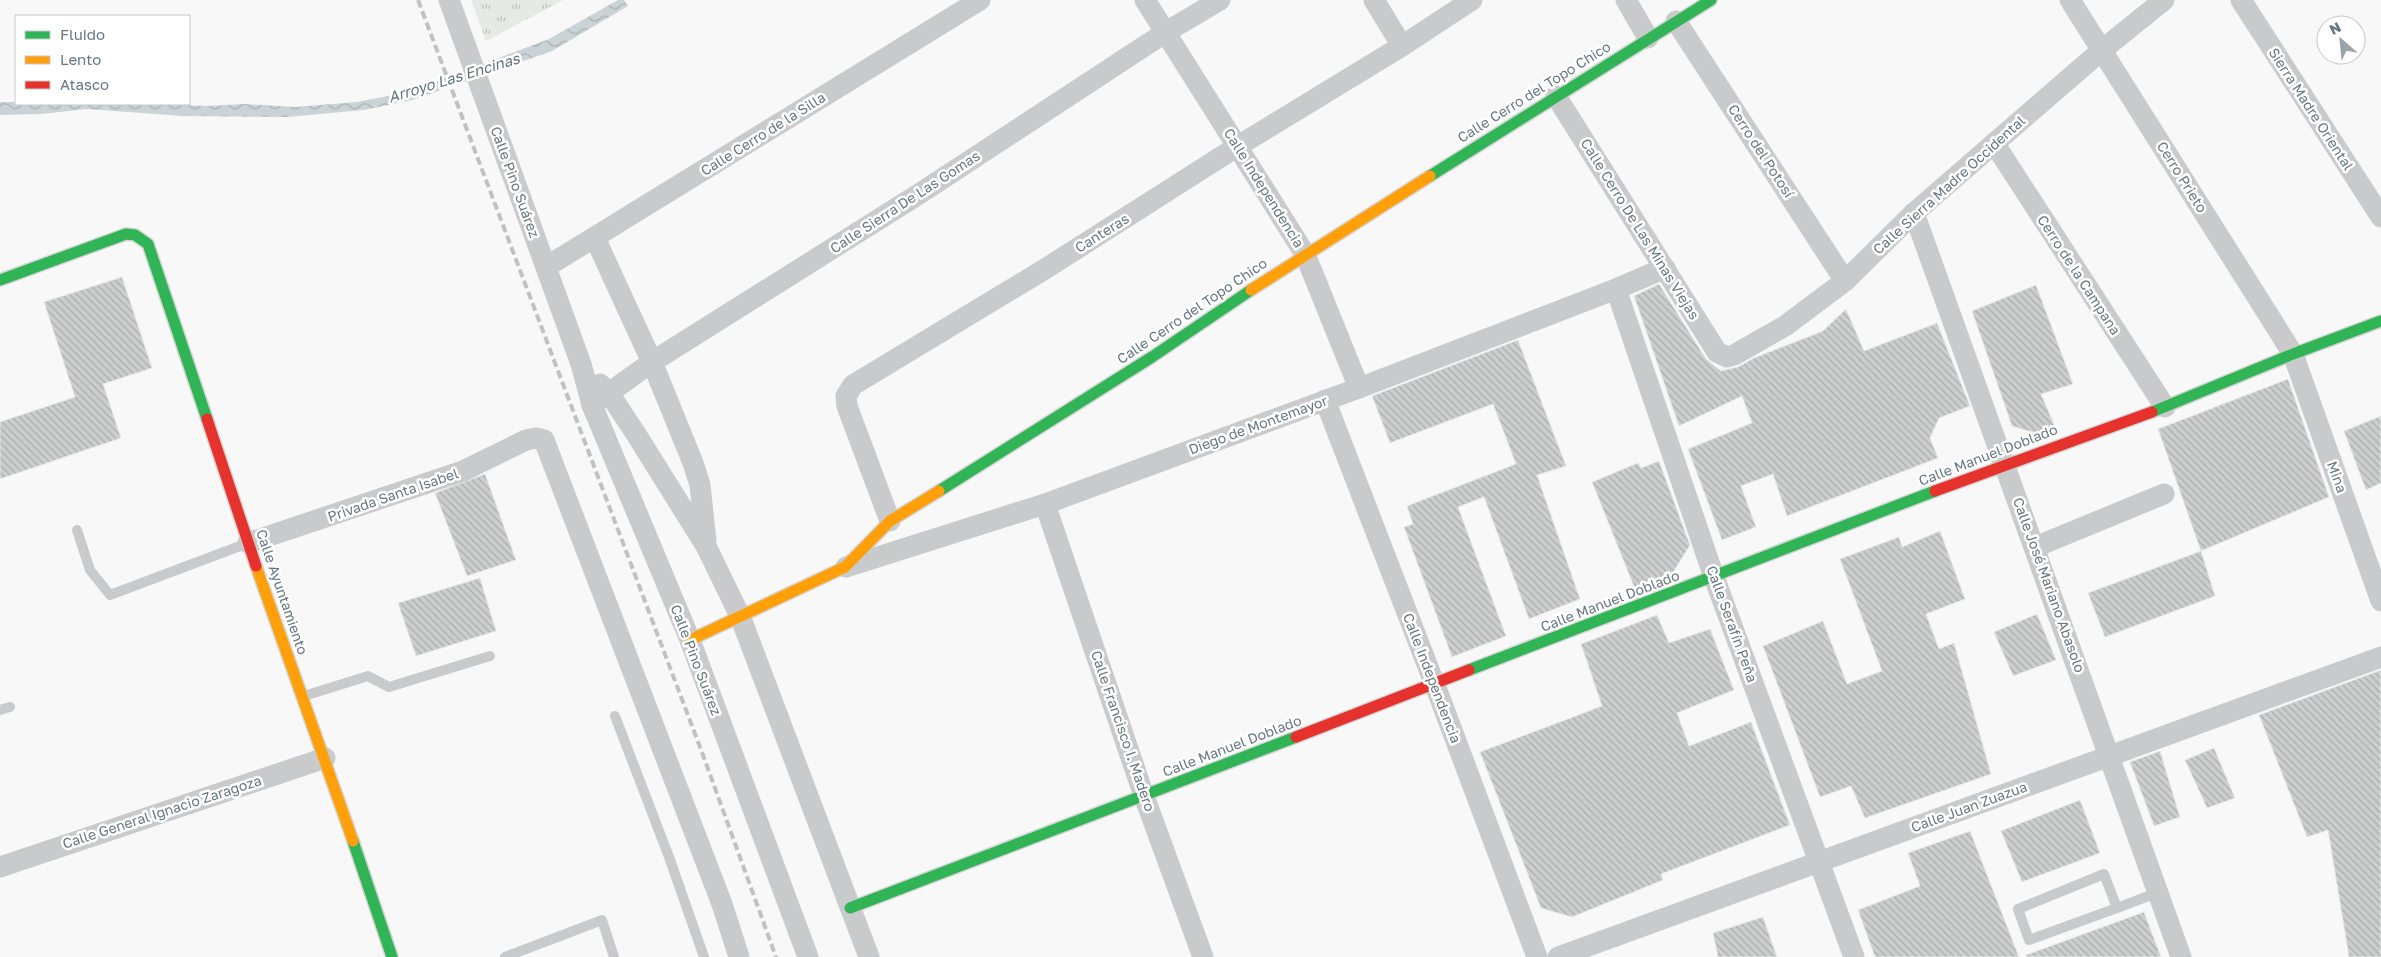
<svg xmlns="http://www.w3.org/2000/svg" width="2381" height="957" viewBox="0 0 2381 957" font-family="'Golos Text',sans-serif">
<defs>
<pattern id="grass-tufts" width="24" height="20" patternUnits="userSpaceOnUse" patternTransform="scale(1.25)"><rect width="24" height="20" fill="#e7e9e5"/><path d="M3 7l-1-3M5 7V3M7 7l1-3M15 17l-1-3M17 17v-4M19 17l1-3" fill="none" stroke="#bfc2bf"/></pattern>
<pattern id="water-waves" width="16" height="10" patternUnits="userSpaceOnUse" patternTransform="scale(1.25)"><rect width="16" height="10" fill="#cad4d6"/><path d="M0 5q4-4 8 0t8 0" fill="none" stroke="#a8b1b3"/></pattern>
<pattern id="building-back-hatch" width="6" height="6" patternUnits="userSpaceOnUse" patternTransform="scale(1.25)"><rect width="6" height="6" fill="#cdcfcf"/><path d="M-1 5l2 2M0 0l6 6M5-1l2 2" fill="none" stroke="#aaadad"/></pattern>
</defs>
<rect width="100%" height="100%" fill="#f8f8f8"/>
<polygon fill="url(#grass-tufts)" points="471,0 563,0 486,41"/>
<polygon fill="url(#water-waves)" points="618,0 624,0 628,6 552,51 412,100 364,110 287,117 182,116 87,109 41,114 0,115 0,102 16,102 16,104 153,104 208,106 244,104 295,107 357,102 408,92 549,39"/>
<g fill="url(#building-back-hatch)" stroke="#e8e8e8">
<polygon points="122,277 152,368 103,384 121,438 0,479 0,422 75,397 44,302"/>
<polygon points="1659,284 1706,359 1721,371 1738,367 1754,358 1823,331 1846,309 1864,351 1937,323 1970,406 1939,418 1930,438 1938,458 1787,516 1773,474 1741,486 1756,527 1722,540 1688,449 1752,423 1742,396 1679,426 1634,296"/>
<polygon points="2036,285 2073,384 2041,394 2056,429 2041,435 2012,426 1972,311"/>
<polygon points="1518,340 1566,466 1537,475 1580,599 1529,619 1484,497 1458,507 1506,636 1452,657 1404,527 1413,524 1407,506 1516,464 1493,404 1390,443 1372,396"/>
<polygon points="2288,379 2329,497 2201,551 2158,429"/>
<polygon points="2381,416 2381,483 2366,490 2344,431"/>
<polygon points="1659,461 1690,545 1672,574 1635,589 1592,482 1638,463 1641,468"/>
<polygon points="485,474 516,560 467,576 435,493"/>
<polygon points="1940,531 1965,599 1926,614 1939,649 1954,643 1991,774 1865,818 1851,786 1820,797 1763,646 1823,621 1847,684 1882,671 1840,559 1899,537 1902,547"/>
<polygon points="2201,551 2215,596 2105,637 2088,593"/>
<polygon points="480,578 496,631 416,656 398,603"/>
<polygon points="2037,614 2056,660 2013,676 1994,632"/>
<polygon points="1657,615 1669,643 1710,629 1734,690 1677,713 1689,746 1751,722 1790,825 1661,874 1663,880 1572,917 1541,908 1480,752 1602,706 1581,644"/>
<polygon points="2381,670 2381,957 2349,957 2328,830 2307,837 2259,715"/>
<polygon points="2214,748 2235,798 2207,808 2185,760"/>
<polygon points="2160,751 2180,817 2154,826 2130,762"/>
<polygon points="2080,800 2100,853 2022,882 2001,831"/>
<polygon points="1970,831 2019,957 1875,957 1858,910 1920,886 1908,853"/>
<polygon points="2144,912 2161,957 2026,957 2026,955"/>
<polygon points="1763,917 1777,957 1718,957 1713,933"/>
</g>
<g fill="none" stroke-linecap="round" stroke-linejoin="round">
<g stroke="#d4d5d6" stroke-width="14">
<g id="fast">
<polyline points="1430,176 1711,0"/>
<polyline points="0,280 126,234 135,235 148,244 207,419"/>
<polyline points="2152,412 2293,354 2381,321"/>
<polyline points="939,491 1152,357 1251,290"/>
<polyline points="1469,670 1935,491"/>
<polyline points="353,841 392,957"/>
<polyline points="850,908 1296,737"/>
</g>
</g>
<g stroke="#d4d5d6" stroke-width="14">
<g id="slow">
<polyline points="1251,290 1430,176"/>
<polyline points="256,566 353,841"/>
<polyline points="690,640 845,567 890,521 939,491"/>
</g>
</g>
<g stroke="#d4d5d6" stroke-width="14">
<g id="jam">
<polyline points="207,419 256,566"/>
<polyline points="1935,491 2152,412"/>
<polyline points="1296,737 1469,670"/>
</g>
</g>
<g stroke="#c9cacb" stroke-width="10">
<polyline points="77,530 90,570 110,595 248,543"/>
<polyline points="304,696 368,676 389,687 490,656"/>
<polyline points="0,710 10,707"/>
<polyline points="615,716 669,857 704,957"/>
<polyline points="2117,908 2104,874 2018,909 2029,940 2117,908 2159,892"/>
<polyline points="505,957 602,920 614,957"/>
</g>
<g stroke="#c9cacb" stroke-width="21">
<polyline points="449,0 581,364 592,405 690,640 808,957"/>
<polyline points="1145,0 1305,254 1359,388"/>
<polyline points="1374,0 1402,46"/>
<polyline points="1626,0 1648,38"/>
<polyline points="2070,0 2293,354 2381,601"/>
<polyline points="2241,0 2381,217"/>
<polyline points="1676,21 1845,281"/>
<polyline points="1556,96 1717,352 1727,357 1734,355 1785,326 1845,281 1914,213 2102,50 2164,0"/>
<polyline points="1994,143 2165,407"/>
<polyline points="1914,213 2181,957"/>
<polyline points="595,238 652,362 693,463 700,485 706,541"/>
<polyline points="546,267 980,0"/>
<polyline points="1616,289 1714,577 1854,957"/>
<polyline points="600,384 609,393 636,434 706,546 740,616 869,957"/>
<polyline points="1325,400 1435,685 1537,957"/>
<polyline points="592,405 652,362 919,194 1166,32 1220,0"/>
<polyline points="1045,504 1144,796 1203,957"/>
<polyline points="890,521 847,406 846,396 853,385 1045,269 1238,146 1402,46 1472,0"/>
<polyline points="248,543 463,471 526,440 536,438 544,440 722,904 739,957"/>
<polyline points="2035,547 2164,494"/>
<polyline points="846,567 1045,504 1359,388 1616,289 1665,268"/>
<polyline points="0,867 325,758"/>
<polyline points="1558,957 2381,657"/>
</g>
<use href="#fast" stroke="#30b455" stroke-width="11"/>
<use href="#slow" stroke="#ff9f0a" stroke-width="11"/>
<use href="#jam" stroke="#e5322d" stroke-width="11"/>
<polyline stroke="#bfc1c2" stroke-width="4" stroke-dasharray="8 4" stroke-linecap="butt" points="418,0 703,755 776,957"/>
</g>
<g text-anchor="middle" stroke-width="5" stroke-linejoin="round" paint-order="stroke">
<g font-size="14" fill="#66777f" stroke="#fff">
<text transform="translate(1534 92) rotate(-32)" y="5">Calle Cerro del Topo Chico</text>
<text transform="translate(2311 109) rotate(57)" y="5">Sierra Madre Oriental</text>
<text transform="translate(763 134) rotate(-32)" y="5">Calle Cerro de la Silla</text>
<text transform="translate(1761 151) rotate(57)" y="5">Cerro del Potosí</text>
<text transform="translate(2182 177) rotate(58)" y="5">Cerro Prieto</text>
<text transform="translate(515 182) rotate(70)" y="5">Calle Pino Suárez</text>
<text transform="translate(1949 185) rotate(-42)" y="5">Calle Sierra Madre Occidental</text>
<text transform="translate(1264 188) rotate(58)" y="5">Calle Independencia</text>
<text transform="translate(905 202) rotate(-33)" y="5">Calle Sierra De Las Gomas</text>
<text transform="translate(1640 229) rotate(58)" y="5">Calle Cerro De Las Minas Viejas</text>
<text transform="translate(1102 233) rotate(-32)" y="5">Canteras</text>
<text transform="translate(2079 275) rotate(57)" y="5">Cerro de la Campana</text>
<text transform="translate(1192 311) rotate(-34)" y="5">Calle Cerro del Topo Chico</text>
<text transform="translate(1258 425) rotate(-20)" y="5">Diego de Montemayor</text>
<text transform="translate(1988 455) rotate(-21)" y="5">Calle Manuel Doblado</text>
<text transform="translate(2337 477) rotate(70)" y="5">Mina</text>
<text transform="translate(393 495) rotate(-19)" y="5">Privada Santa Isabel</text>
<text transform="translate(2049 585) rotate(70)" y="5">Calle José Mariano Abasolo</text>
<text transform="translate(282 592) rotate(71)" y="5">Calle Ayuntamiento</text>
<text transform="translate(1610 601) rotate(-21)" y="5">Calle Manuel Doblado</text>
<text transform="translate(1732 624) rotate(70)" y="5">Calle Serafín Peña</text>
<text transform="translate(696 660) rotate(69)" y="5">Calle Pino Suárez</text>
<text transform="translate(1432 678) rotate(69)" y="5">Calle Independencia</text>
<text transform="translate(1123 731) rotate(71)" y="5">Calle Francisco I. Madero</text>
<text transform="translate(1232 746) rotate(-21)" y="5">Calle Manuel Doblado</text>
<text transform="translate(1969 807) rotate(-20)" y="5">Calle Juan Zuazua</text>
<text transform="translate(162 812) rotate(-18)" y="5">Calle General Ignacio Zaragoza</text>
</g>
<g font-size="15" font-style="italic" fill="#607679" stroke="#fff">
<text transform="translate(454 78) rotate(-17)" y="5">Arroyo Las Encinas</text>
</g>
</g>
<rect x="15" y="15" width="175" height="90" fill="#ffffff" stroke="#c2c9cc"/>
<rect x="25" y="31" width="25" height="8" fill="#30b455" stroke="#c2c9cc"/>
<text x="60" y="40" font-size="15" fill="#66777f">Fluido</text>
<rect x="25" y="56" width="25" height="8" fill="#ff9f0a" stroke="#c2c9cc"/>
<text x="60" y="65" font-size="15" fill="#66777f">Lento</text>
<rect x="25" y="81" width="25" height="8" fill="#e5322d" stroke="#c2c9cc"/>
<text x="60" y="90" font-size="15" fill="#66777f">Atasco</text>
<g transform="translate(2341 40) rotate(333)"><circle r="24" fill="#ffffff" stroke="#c2c9cc"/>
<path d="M0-4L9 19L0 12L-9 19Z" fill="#99a4a9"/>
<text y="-8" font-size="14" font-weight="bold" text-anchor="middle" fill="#66777f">N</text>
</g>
</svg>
